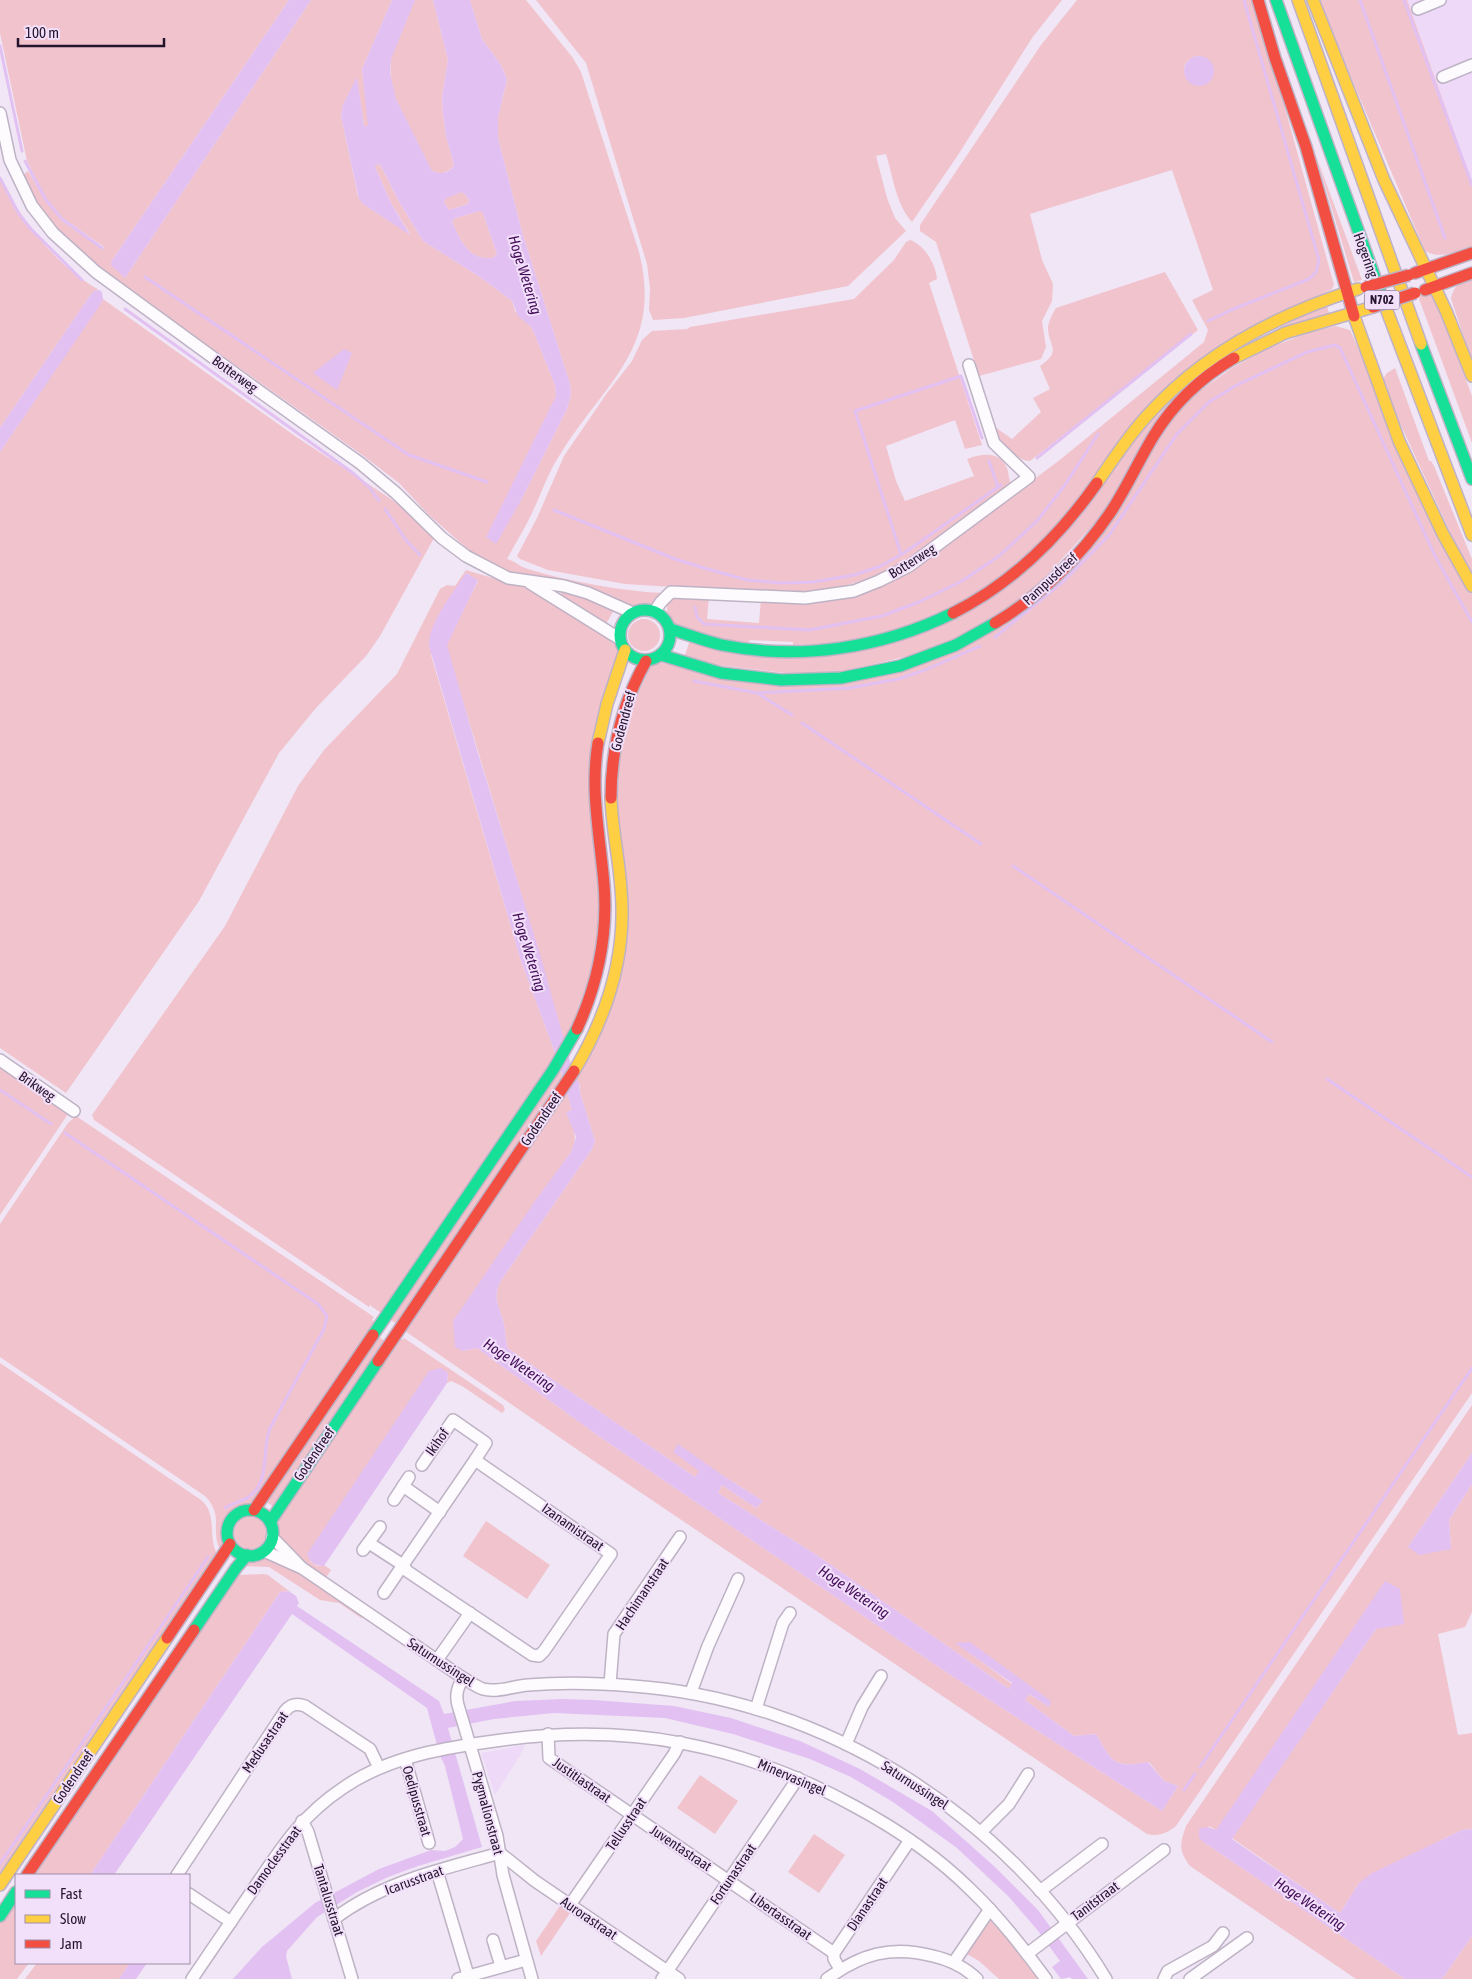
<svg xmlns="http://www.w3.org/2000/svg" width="1472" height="1979" viewBox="0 0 1472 1979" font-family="'Asap Condensed',sans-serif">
<rect width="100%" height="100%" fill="#f0e6f5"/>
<g fill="#eed9f8">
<polygon points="1397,0 1472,0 1472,196"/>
<polygon points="525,1745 521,1754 495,1795 481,1753"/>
</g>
<g fill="#f1c3cd" fill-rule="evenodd">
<path d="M0 0H289L111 262 125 278 311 0H392L362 69 369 126H364L357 78 343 105 341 116 358 196 363 204 410 234 391 203 375 167V165L380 164 398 200 423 241 480 277 512 301 515 311 532 328 555 385 556 396 519 504 567 409 571 394 570 384 522 232 498 138V117L507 79 501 65 482 39 470 0H526L573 58 581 72 639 252C663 347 606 381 561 453 548 472 541 495 531 515 524 530 515 544 507 559 515 561 520 567 528 569 567 581 621 591 662 593L652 603 628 606 498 568 480 560 429 515 399 483 365 457 87 260 48 223 20 177 28 171 46 201 62 221 103 249 104 247 63 218 46 198 27 161 0 33Z"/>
<path d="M415 0H433L448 60 442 97 443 115 446 136 454 165C448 174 436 176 429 168 415 135 386 99 391 61 392 47 409 14 415 0Z"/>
<path d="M536 0H1062L1032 38 958 155 912 222C896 204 893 177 886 154L876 156 887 198 895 218 906 231 848 286 684 318 653 320 649 310 650 288 647 264 586 63Z"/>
<path d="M1077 0H1255L1334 285 1332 289 1209 357 1050 538 955 610 858 643 793 645V642L750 640 749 642 733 644 674 624C667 614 664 608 671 597L709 596 707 619 759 623 761 599 869 588 1005 501 1061 459 1204 342 1208 330 1192 300 1213 290 1172 170 1030 214 1042 260 1053 284 1052 301 1042 321 1046 347 1041 359 979 376 936 242 920 231V225L1041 45ZM1197 56 1206 58 1213 68 1184 71C1184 63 1189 58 1197 56Z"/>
<path d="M1318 0H1407L1472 182V246C1456 251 1441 260 1425 251Z"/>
<polygon points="1315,153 1362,280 1354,282"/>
<path d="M0 178C23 222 55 265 99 290L94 291 89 297 0 428Z"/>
<polygon points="461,192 466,195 469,201 468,204 449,210 444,202 445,198"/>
<path d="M480 211 483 213 497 254 493 258C470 261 461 242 453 224L452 221 455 218Z"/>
<path d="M910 240C925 245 936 265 937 279L929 283 982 445 965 449 955 420 886 446 896 481 905 501 974 476 967 459C983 453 1002 451 1008 471 1009 477 1009 481 1012 486L943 536 900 565 876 577 833 589 801 593H769L625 584 548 570 520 559 517 556 537 518 564 456 607 393 632 361 642 340 652 331 687 329 690 327 854 299 894 260 906 242Z"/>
<path d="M1165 272 1198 330 1030 461C1019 462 1012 449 1001 445L995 427 1012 439 1041 412 1033 398 1050 389 1040 366C1063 350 1048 347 1048 327 1049 320 1053 313 1056 308Z"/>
<path d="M1472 276V361L1451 299C1453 286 1461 282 1472 276Z"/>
<polygon points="1433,291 1472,396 1472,443 1418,296"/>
<polygon points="103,299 295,436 394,501 427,528 434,538 380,636 366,656 316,708 279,753 199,901 66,1093 0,1048 0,452"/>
<polygon points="1326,303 1330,316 1207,371 1105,512 1029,595 938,649 819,677 683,661 690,640 840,653 1004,587 1115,460 1202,369"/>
<path d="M1335 326 1350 330 1472 593V1393L1176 1826C1167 1833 1159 1837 1147 1834L591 1459 402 1329 566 1088 572 1110 566 1112C573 1128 579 1136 571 1152L522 1222 462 1351 477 1348 600 1437 946 1672 1162 1811 1178 1786 1164 1781 1149 1762C1113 1768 1113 1763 1096 1734L1074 1736 1025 1700 1029 1694 1049 1707 1050 1701 970 1643H956L1012 1684 1009 1689 818 1556 718 1493 722 1485 756 1508 763 1501 725 1477 700 1471 695 1477 507 1348C506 1340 505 1332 504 1324 500 1307 492 1300 500 1282L592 1149 595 1141 580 1093V1086L575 1079 615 983V818L620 734 651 665 662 663 761 683 917 664 1050 586 1177 407 1232 368 1268 348 1311 332Z"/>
<polygon points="1395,368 1429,461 1431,461 1434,466 1472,559 1472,580 1381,382 1387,373"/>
<path d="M466 570 536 591 609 636 618 649 603 708 599 951 565 1045C528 911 485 778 446 644L478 581 466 573 431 655 521 961 557 1058 384 1315 371 1306V1304L369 1307 94 1120 92 1115 225 926 298 786 324 750 397 674 440 589 447 585 455 586Z"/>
<polygon points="563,590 615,608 605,626 562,598 560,595"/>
<circle cx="644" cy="635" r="16"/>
<polygon points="0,1064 68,1111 68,1114 0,1215"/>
<polygon points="559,1067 563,1080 397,1324 389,1319"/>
<path d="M76 1116 374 1317 372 1320 378 1324 250 1506C237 1508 224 1516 223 1532 223 1540 224 1544 221 1551 209 1531 225 1517 205 1496L0 1357V1224L68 1123Z"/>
<path d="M397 1336 402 1340 404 1338 503 1405 505 1410 502 1413 462 1386 451 1381 447 1383 448 1373 310 1561 317 1566 324 1565 331 1570 325 1579C307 1566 279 1547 276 1525Z"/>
<polygon points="379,1337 385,1341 274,1507 265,1501"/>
<path d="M0 1363 201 1500C219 1515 206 1539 219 1557L0 1882Z"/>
<path d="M1472 1405V1453L1408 1547 1451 1549 1449 1520 1472 1484V1612L1465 1627 1438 1634 1458 1735 1472 1733V1829L1462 1830 1445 1838 1359 1883 1340 1913 1232 1838 1376 1629 1400 1589 1216 1830 1209 1826 1205 1843 1405 1979H1356L1190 1866C1178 1850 1180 1844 1186 1826Z"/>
<circle cx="250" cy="1533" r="16"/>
<polygon points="486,1521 550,1565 527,1599 463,1556"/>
<path d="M262 1557C282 1556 345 1603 365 1616L361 1618 339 1603 320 1600 269 1567 241 1566 250 1560Z"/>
<polygon points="263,1574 268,1575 289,1591 280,1592 90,1875 31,1875 239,1575"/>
<polygon points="700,1775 738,1801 715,1834 677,1808"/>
<polygon points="814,1834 845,1855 819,1893 788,1872"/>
<polygon points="16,1898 16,1963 29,1963 17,1979 0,1979 0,1922"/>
<polygon points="560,1906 570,1913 541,1956 536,1941"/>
<polygon points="990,1920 1010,1942 1038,1979 999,1979 979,1961 967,1954"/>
<polygon points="1472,1936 1472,1979 1442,1979"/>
<polygon points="37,1963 130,1963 119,1979 25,1979"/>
</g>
<g fill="#e2c1f2" fill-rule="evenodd">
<polygon points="289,0 311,0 125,278 111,265 111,262"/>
<path d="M392 0H415L391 59 390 73 396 99 432 171C440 175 450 173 454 165L446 136 443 115 442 97 448 60 433 0H470L482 39 501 65 507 79 498 117V138L522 232 570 384 571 394 567 409 519 504 496 544 486 537 556 396 555 385 532 328 518 316 512 301 480 277 423 241 398 200 380 164 376 165 375 167 391 203 410 235 363 204 359 199 341 116 343 105 357 77 364 126H368L362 69ZM461 192 466 195 469 201 468 204 449 210 444 202 445 199ZM480 211 483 213 497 254 493 258C470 261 461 242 453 224L452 221 455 218Z"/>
<circle cx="1199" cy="71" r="15"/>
<polygon points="99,290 102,292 103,299 100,305 0,452 0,428 89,297 94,291"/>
<polygon points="344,349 352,353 337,390 313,373"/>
<path d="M466 573 478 580 447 645 477 750 540 954 575 1079 579 1082 580 1093 595 1141 592 1149 500 1282C492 1300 500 1307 504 1324 505 1332 506 1340 507 1348L695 1477 699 1471 673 1452 678 1444 725 1477 763 1501 756 1508 722 1485 718 1493 818 1556 1009 1689 1012 1683 955 1643 970 1642 1051 1701 1049 1707 1029 1694 1025 1700 1074 1736 1096 1734C1113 1763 1113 1768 1148 1762L1164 1781 1178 1786 1162 1811 946 1672 600 1437 477 1348 462 1351 455 1347 453 1321 535 1201 571 1152 576 1137 566 1112 572 1110 557 1058 521 961 429 646C428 623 454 592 466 573Z"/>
<path d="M441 1368 448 1373 447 1383 324 1566C314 1566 310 1562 307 1554L429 1371Z"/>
<polygon points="1472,1453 1472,1484 1449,1520 1451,1549 1419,1555 1408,1547"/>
<path d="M1385 1581 1400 1589 1404 1624 1376 1629 1232 1839 1340 1913 1359 1883 1372 1873 1462 1830 1472 1829V1936L1442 1979H1405L1205 1843 1199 1838V1829C1207 1826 1209 1827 1216 1830Z"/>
<polygon points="289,1591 296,1596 299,1603 297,1606 439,1701 444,1714 515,1701 562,1699 594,1700 674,1706 731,1718 800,1741 860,1769 932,1811 995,1867 1038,1910 1088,1979 1072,1979 1070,1977 1061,1979 1052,1967 1060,1961 1039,1932 1009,1897 957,1848 893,1802 851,1777 810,1759 733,1734 665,1718 554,1713 494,1719 448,1728 482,1847 418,1866 388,1877 357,1892 317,1917 287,1951 286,1956 292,1979 233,1979 262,1947 315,1903 379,1869 431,1850 445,1851 455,1847 463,1839 445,1766 440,1756 427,1708 292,1614 114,1875 90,1875 280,1592"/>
<polygon points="130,1963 147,1963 136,1979 119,1979"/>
</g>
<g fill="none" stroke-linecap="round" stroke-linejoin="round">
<g stroke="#e2c1f2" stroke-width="3">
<polyline points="1360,0 1445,238"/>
<polyline points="1404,0 1472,185"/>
<polyline points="0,46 22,151"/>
<polyline points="25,161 46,200 62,219 102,248"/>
<polyline points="0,178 19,214 31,229 82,280"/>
<polyline points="145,277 409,455 487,482"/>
<polyline points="125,309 353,473 370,488 379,501"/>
<polyline points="1208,321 1231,310 1309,279 1316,272 1319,260 1244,0"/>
<polyline points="1037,458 1191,334"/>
<polyline points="989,461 998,487"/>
<polyline points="385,509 406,540 420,555"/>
<polyline points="554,510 675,559 704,568 747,580 781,583 813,582 854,575 881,566 907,551 1001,485"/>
<polyline points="901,554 855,411 961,376 982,438"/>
<polyline points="695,607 697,617 704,624 809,630 882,616 919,602 962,581 999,556 1037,521 1065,485 1098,434"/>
<polyline points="995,637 1064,581 1109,535 1177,434 1209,402 1235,386 1307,352 1335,345 1340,348 1435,556 1472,622"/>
<polyline points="694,681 757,693 849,688 898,679 925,670 980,646"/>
<polyline points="759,694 792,715"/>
<polyline points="802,723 981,844"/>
<polyline points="1013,866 1272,1042"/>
<polyline points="1327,1079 1472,1177"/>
<polyline points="0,1090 51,1124"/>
<path d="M65 1133 318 1304 327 1316 324 1329 270 1428C261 1450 271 1480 250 1496 244 1501 233 1503 225 1508"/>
<polyline points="1200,1767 1472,1368"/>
<polyline points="1184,1790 1195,1774"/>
<polyline points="0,1864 208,1557"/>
</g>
<g stroke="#beb2c5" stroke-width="14">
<g id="street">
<polyline points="1418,9 1440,0"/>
<polyline points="1443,77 1472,65"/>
<polyline points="0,113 10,160 32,206 53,233 96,272 252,386 360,463 396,493 442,538 466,556 508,578 564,586 588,593 633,613"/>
<polyline points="530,583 620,639"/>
<polyline points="654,612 661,602 671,592 805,598 854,591 879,581 909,566 1029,477 994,443 969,365"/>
<polyline points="0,1060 74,1111"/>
<polygon points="475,1460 611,1554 544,1651 539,1656 532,1655 407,1571 403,1565"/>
<polyline points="422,1465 453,1420 486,1443 475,1460"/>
<polyline points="403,1486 440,1512"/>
<polyline points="394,1500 409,1477"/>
<polyline points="272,1537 301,1567"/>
<polyline points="369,1543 403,1565 384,1593"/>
<polyline points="363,1550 380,1527"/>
<path d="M264 1551 302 1568 463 1678C469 1681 476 1687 483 1689 497 1693 514 1686 528 1685 563 1682 598 1683 633 1686 825 1700 1006 1815 1106 1979"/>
<polyline points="437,1660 470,1613"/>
<path d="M463 1678C458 1687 455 1694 458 1705L497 1836 503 1875 532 1979"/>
<polyline points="610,1684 614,1634 680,1537"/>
<polyline points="691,1692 708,1646 738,1579"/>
<polyline points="756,1709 783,1623 790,1613"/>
<polyline points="548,1734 549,1758 834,1953"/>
<polyline points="846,1744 862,1707 881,1676"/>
<polyline points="405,1759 429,1843"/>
<polyline points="302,1821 308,1832 352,1979"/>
<polyline points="981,1832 1009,1804 1028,1774"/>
<polyline points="437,1871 468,1975"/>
<path d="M177 1875 285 1711C291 1704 297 1703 305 1706L370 1749 379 1768"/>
<polyline points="1040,1891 1102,1844"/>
<polyline points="189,1894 231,1922"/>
<polyline points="570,1905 674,1754 680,1742"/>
<path d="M334 1919C382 1882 443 1869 500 1853L535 1881 679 1979"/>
<polyline points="493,1940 501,1966"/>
<polyline points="1027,1954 1164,1850"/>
<polyline points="954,1962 990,1909"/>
<polyline points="840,1969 834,1959 834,1953 910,1840"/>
<path d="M192 1979C212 1949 233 1919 254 1888 281 1848 301 1816 343 1788 389 1756 448 1747 502 1740 629 1723 741 1744 854 1806 897 1829 938 1857 972 1891 1000 1918 1023 1948 1046 1979"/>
<polyline points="458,1979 526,1960"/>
<polyline points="662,1979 798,1778"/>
<path d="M827 1979C861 1954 891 1945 933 1956 950 1960 965 1967 977 1979"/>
<polyline points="1164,1979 1168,1971 1213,1946 1223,1933"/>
<polyline points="1190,1979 1247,1938"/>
</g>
</g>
<g stroke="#beb2c5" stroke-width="14">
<g id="fast">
<polyline points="1276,0 1384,303"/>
<polyline points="1421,344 1472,479"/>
<circle cx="645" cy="635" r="25"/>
<path d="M670 629C687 634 704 641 722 645 800 661 882 648 953 613"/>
<polyline points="661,655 721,673 781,680 841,678 900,666 956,645 995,623"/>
<polyline points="373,1335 553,1070 577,1029"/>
<circle cx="250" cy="1533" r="23"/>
<polyline points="270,1522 378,1361"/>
<polyline points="194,1630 236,1568 247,1555"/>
<polyline points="0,1916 16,1892"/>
</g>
</g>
<g stroke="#beb2c5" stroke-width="14">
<g id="slow">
<polyline points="1298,0 1421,344"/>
<polyline points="1313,0 1384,180 1446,311 1472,376"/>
<polyline points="1384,303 1472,535"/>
<polyline points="1354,316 1399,441 1443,534 1472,586"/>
<polyline points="1234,358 1285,333 1373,307"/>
<path d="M1097 483C1112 461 1127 438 1145 418 1201 354 1278 314 1358 289"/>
<polyline points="598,743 607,704 625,650"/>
<path d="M574 1071C607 1016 627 954 621 889 619 859 612 829 611 798"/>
<polyline points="0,1885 167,1638"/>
</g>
</g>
<g stroke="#beb2c5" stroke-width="14">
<g id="jam">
<polyline points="1258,0 1275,58 1306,147 1354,316"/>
<polyline points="1415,273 1472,253"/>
<polyline points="1425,290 1472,273"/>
<path d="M953 613C1013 583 1059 537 1097 483"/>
<path d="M995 623C1039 597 1081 556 1110 513 1126 489 1138 462 1153 437 1173 404 1200 378 1234 358"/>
<path d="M611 798C611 749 622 704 646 661"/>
<path d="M577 1029C598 983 608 934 604 884 600 836 590 791 598 743"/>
<polyline points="378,1361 574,1071"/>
<polyline points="254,1510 373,1335"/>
<polyline points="167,1638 230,1544"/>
<polyline points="27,1875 194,1630"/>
</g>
</g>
<use href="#street" stroke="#fdfbfe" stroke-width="11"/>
<use href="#fast" stroke="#16e098" stroke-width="11"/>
<use href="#slow" stroke="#ffcf43" stroke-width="11"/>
<use href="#jam" stroke="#f24e42" stroke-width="11"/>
<g stroke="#beb2c5" stroke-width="14" stroke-linecap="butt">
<g id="jam-bridge">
<polyline points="1366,287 1409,275"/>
<polyline points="1373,307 1415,293"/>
</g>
</g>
<use href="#jam-bridge" stroke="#f24e42" stroke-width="11"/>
</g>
<g text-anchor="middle" stroke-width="4" stroke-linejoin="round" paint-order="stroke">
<rect fill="#f2e0fb" stroke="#62516a" stroke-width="1" x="1364.5" y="290.5" width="35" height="19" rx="4"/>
<g font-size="12" font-weight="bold" fill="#25142c">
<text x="1382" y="304">N702</text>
</g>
<g font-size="14" fill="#25142c" stroke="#f2e0fb">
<text transform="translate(1366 255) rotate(70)" y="5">Hogering</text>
<text transform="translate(235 374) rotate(36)" y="5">Botterweg</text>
<text transform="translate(912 561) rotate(-32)" y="5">Botterweg</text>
<text transform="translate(1050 579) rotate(-43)" y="5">Pampusdreef</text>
<text transform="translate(623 721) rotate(-75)" y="5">Godendreef</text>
<text transform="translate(37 1086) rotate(35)" y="5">Brikweg</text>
<text transform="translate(541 1119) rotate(-56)" y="5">Godendreef</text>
<text transform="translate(437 1442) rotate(-55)" y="5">Ikihof</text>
<text transform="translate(314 1454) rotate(-56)" y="5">Godendreef</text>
<text transform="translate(573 1527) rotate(35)" y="5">Izanamistraat</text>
<text transform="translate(642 1594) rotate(-56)" y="5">Hachimanstraat</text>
<text transform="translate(441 1662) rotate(33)" y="5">Saturnussingel</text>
<text transform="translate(265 1742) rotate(-56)" y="5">Medusastraat</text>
<text transform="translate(73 1777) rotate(-56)" y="5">Godendreef</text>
<text transform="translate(792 1777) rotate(23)" y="5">Minervasingel</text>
<text transform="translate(582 1780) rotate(35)" y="5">Justitiastraat</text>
<text transform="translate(915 1785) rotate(33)" y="5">Saturnussingel</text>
<text transform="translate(417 1801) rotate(74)" y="5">Oedipusstraat</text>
<text transform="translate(488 1813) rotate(75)" y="5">Pygmalionstraat</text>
<text transform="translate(626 1824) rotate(-56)" y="5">Tellusstraat</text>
<text transform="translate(681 1848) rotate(34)" y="5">Juventastraat</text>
<text transform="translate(274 1860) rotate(-54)" y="5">Damoclesstraat</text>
<text transform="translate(733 1874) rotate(-56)" y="5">Fortunastraat</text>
<text transform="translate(414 1880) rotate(-20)" y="5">Icarusstraat</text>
<text transform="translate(329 1900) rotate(73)" y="5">Tantalusstraat</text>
<text transform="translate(1095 1901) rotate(-37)" y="5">Tanitstraat</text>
<text transform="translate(867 1904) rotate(-56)" y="5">Dianastraat</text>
<text transform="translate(781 1916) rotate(35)" y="5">Libertasstraat</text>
<text transform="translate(589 1918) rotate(34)" y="5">Aurorastraat</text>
</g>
<g font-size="15" font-style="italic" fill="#440d58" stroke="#f2e0fb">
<text transform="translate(525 275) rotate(73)" y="5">Hoge Wetering</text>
<text transform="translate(529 952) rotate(73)" y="5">Hoge Wetering</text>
<text transform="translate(519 1365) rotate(34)" y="5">Hoge Wetering</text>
<text transform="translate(854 1592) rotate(34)" y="5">Hoge Wetering</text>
<text transform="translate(1310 1904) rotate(34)" y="5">Hoge Wetering</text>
</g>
</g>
<rect x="15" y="1874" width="175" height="90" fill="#f2e0fb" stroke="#a08ea8"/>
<rect x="25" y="1890" width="25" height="8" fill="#16e098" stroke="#a08ea8"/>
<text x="60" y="1899" font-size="15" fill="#25142c">Fast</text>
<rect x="25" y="1915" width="25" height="8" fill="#ffcf43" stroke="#a08ea8"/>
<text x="60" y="1924" font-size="15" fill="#25142c">Slow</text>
<rect x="25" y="1940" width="25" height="8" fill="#f24e42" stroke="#a08ea8"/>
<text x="60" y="1949" font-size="15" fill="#25142c">Jam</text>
<path d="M18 38v8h146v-8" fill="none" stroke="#25142c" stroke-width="2.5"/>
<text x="25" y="38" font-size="15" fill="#25142c" stroke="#f2e0fb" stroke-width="4" paint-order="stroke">100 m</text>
</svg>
